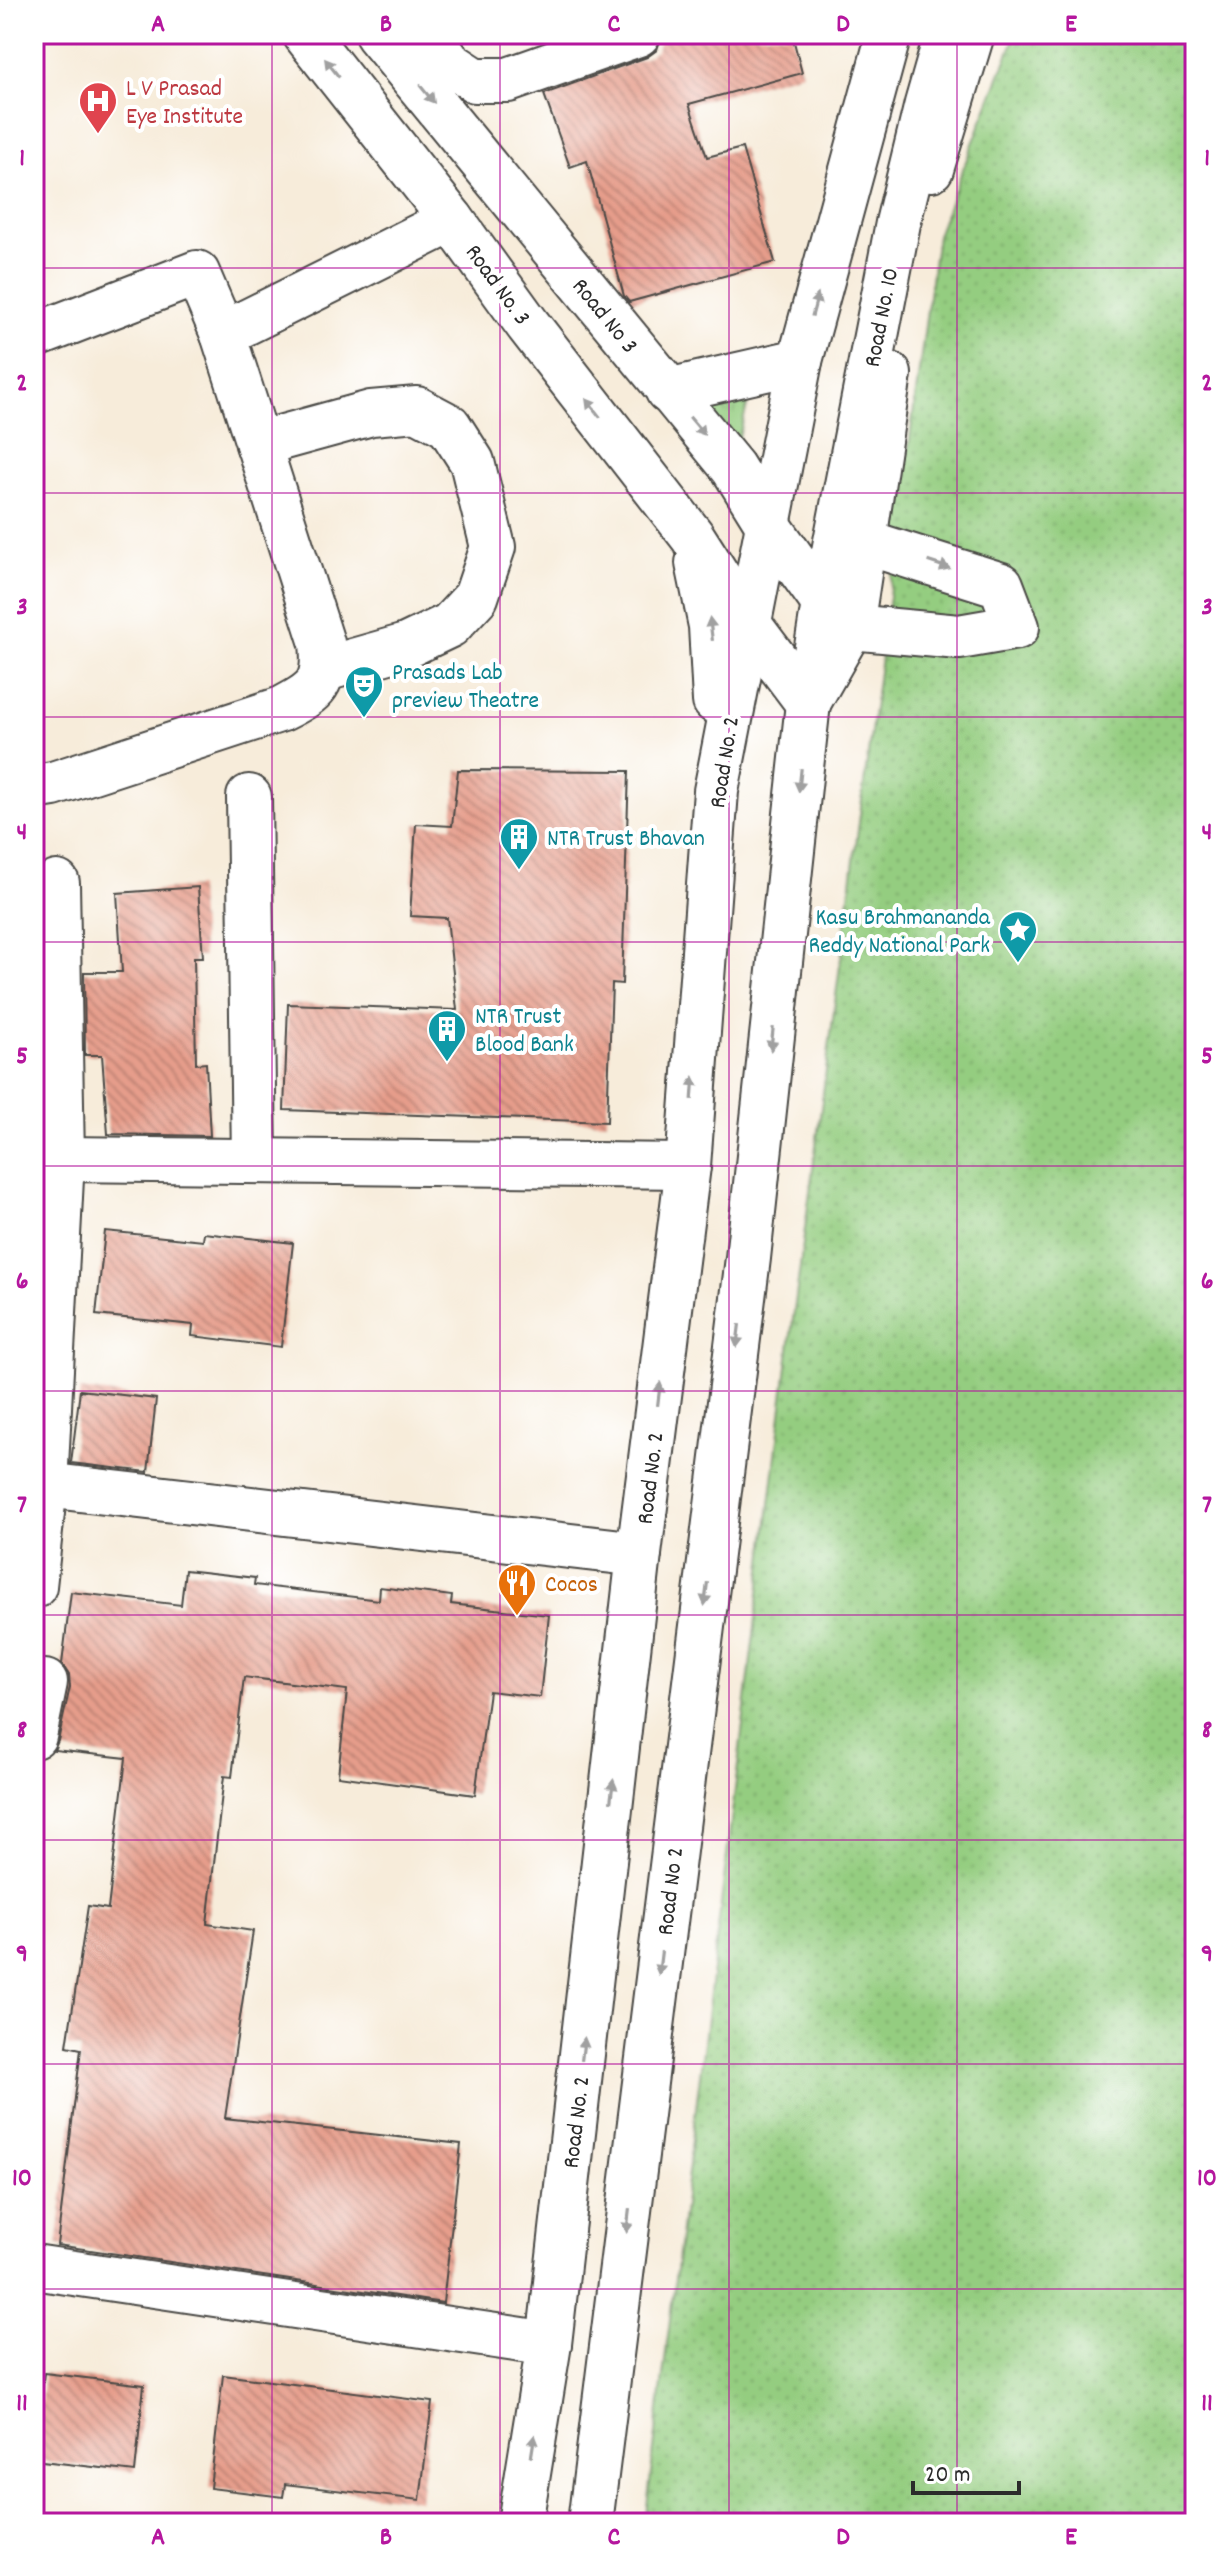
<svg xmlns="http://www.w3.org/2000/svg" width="1229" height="2557" viewBox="0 0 1229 2557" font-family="Dekko,sans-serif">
<defs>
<pattern id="grass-tufts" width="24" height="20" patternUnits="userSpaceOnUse" patternTransform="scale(2)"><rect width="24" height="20" fill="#94cd80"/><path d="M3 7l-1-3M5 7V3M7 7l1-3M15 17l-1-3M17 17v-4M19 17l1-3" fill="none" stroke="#80b06f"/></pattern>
<pattern id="park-dots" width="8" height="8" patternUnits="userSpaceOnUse" patternTransform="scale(2)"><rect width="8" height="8" fill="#94cd80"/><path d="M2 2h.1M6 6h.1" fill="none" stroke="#80b06f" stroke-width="1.8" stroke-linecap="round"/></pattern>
<pattern id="building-back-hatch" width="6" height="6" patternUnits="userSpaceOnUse" patternTransform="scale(2)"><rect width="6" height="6" fill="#e69d8b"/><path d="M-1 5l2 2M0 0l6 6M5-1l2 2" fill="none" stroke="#bb8072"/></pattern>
</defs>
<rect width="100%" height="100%" fill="#fff"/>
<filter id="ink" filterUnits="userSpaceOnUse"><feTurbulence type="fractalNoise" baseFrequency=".0125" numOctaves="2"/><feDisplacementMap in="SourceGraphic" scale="16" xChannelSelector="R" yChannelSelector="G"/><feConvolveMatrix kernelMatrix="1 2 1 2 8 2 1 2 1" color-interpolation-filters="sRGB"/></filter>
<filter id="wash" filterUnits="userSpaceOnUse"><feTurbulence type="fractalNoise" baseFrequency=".006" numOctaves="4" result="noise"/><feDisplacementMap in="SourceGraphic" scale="32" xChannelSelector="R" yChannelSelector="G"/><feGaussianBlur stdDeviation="1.8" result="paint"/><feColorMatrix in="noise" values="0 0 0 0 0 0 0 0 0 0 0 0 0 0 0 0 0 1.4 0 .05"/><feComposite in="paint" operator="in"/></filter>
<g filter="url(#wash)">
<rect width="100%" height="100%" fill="#f7ecda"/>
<polygon fill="url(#grass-tufts)" stroke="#607c56" stroke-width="2" points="751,391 737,444 700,401"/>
<polygon fill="url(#park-dots)" stroke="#607c56" stroke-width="2" points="1016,34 1195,34 1195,2523 645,2523 789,1349 937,235"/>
<g id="blocks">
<g fill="url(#building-back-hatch)">
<polygon points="662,34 792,34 802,73 689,104 707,157 742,148 775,262 629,302 624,296 587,161 570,167 544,94 647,57 657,50"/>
<polygon points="458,770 629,771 622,984 612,983 607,1122 284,1110 288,1004 457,1010 447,918 410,916 416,824 452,826"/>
<polygon points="198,887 203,957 194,957 196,1064 206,1063 210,1136 108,1134 102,1055 85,1055 84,972 122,972 117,893"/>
<polygon points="105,1231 203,1241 204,1233 293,1243 281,1347 192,1336 193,1325 96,1315"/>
<polygon points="80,1390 156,1399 148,1472 71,1463"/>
<polygon points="185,1570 255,1578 254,1585 379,1600 380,1587 452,1596 451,1604 549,1615 540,1697 489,1691 475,1795 338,1776 347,1690 244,1677 232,1777 224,1776 207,1924 253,1931 225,2118 461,2144 443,2303 57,2245 81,2049 67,2046 88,1906 108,1909 126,1758 54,1750 58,1741 70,1687 69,1675 62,1664 71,1592 181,1605"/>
<polygon points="44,2373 144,2385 135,2472 34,2460"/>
<polygon points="223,2375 432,2402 420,2500 285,2484 283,2497 210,2488"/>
</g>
</g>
</g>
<g filter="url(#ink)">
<use href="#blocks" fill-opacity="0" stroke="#4a4845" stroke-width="2"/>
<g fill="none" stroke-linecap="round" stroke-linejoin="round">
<g stroke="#4a4845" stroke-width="48">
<g id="minor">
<polyline points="429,34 449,63 475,80 508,80 638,34"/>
<polyline points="931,169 972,34"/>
<polyline points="34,336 197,273 223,334"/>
<polyline points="258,444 371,413 417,409 449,426 472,462 493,547 476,597 450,625 406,646 325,669"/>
<polyline points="851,627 959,637 1017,627 1001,585 865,542"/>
<polyline points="810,699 851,627 889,374"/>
<path d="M34 787 53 784 282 709C317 691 326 684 322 643L223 334 452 220"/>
<polyline points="249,797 254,1161"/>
<polyline points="34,1163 62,1159 688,1166"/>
<polyline points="45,1485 639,1554"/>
<polyline points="34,1586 45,1485 62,1159 57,883"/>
<polyline points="34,1736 45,1682"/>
<polyline points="34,2267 549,2344"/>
</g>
</g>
<g stroke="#4a4845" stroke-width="48">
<g id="major">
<polyline points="305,34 452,220 528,325 692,536 747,622 808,703"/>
<polyline points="377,34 733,468 769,526 824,603"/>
<polyline points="668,391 800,361"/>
<polyline points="698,563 711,626 715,701"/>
<polyline points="520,2523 549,2344 639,1554 688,1166 716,791 800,361 889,34"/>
<polyline points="590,2523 748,1258 808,703 824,603 898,223 927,104 947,34"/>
</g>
</g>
<use href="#minor" stroke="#fff" stroke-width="44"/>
<use href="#major" stroke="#fff" stroke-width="44"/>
</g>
<defs><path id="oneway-solid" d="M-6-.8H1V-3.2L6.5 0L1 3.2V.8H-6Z" transform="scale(2)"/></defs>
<g fill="#a0a0a0">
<use href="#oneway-solid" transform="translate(332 68) rotate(-128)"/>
<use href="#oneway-solid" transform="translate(427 94) rotate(51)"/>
<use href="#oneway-solid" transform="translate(815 305) rotate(-75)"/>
<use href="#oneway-solid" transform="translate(593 408) rotate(-128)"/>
<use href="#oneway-solid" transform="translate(697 426) rotate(50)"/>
<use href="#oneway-solid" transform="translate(939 565) rotate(18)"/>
<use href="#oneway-solid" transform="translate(711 629) rotate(-97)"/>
<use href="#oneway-solid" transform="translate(800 780) rotate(96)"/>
<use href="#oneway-solid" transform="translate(772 1039) rotate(96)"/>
<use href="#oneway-solid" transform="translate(693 1088) rotate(-86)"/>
<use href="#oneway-solid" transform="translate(738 1336) rotate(97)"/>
<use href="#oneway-solid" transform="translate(659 1394) rotate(-83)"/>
<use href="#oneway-solid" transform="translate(706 1594) rotate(97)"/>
<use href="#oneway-solid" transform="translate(612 1791) rotate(-83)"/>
<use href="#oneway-solid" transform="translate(660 1963) rotate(97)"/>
<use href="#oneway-solid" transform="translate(583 2049) rotate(-83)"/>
<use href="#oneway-solid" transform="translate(628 2221) rotate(97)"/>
<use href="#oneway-solid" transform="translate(533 2446) rotate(-81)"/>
</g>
</g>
<path fill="none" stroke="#b5179e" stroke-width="2" stroke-opacity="0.55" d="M272 34V2523M500 34V2523M729 34V2523M957 34V2523M34 268H1195M34 493H1195M34 717H1195M34 942H1195M34 1166H1195M34 1391H1195M34 1615H1195M34 1840H1195M34 2064H1195M34 2289H1195"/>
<defs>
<g id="hospital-pin" transform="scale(2)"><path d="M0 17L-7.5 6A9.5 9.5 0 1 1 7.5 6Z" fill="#e0444e" stroke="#fff"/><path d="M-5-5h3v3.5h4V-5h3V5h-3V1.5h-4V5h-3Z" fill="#fff"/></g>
<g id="theatre-pin" transform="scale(2)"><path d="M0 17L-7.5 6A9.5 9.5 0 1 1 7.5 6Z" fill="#0f9aa8" stroke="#fff"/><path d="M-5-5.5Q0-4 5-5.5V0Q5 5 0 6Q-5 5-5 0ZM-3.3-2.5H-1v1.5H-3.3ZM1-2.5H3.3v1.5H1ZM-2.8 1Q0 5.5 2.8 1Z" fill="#fff"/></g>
<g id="building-pin" transform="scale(2)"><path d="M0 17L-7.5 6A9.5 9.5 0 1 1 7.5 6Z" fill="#0f9aa8" stroke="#fff"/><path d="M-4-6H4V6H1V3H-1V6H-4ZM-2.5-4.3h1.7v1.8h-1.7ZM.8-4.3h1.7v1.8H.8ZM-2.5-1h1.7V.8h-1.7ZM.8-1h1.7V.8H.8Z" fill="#fff"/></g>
<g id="sight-pin" transform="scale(2)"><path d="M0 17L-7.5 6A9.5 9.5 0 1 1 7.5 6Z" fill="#0f9aa8" stroke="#fff"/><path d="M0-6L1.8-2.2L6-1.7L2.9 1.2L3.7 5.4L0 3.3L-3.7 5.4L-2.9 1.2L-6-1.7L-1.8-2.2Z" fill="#fff"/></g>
<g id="restaurant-pin" transform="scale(2)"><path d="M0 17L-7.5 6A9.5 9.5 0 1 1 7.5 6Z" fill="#e8710a" stroke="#fff"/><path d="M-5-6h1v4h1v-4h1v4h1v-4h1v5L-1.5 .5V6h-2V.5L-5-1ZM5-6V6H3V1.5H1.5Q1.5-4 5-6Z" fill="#fff"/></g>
</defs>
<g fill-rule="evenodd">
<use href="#hospital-pin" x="98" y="101"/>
<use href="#theatre-pin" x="364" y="685"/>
<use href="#building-pin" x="519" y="837"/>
<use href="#sight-pin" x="1018" y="930"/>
<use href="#building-pin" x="447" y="1029"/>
<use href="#restaurant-pin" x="517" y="1583"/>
</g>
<g text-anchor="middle" stroke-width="8" stroke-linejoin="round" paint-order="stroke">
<g font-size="24" fill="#be3a42" stroke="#fff" text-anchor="start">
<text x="126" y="95">L V Prasad<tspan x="126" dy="28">Eye Institute</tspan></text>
</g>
<g font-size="24" fill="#2b2b2b" stroke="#fff">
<text transform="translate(499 284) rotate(54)" y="8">Road No. 3</text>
<text transform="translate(606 315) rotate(51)" y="8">Road No 3</text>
<text transform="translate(880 317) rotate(-79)" y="8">Road No. 10</text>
<text transform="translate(723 762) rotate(-81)" y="8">Road No. 2</text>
<text transform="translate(649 1478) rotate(-83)" y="8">Road No. 2</text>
<text transform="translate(669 1891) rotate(-83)" y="8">Road No 2</text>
<text transform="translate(575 2122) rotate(-83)" y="8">Road No. 2</text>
</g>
<g font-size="24" fill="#0d838f" stroke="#fff" text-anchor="start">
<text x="392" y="679">Prasads Lab<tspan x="392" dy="28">preview Theatre</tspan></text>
<text x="547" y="845">NTR Trust Bhavan</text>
<text x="990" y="924" text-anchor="end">Kasu Brahmananda<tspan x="990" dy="28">Reddy National Park</tspan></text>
<text x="475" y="1023">NTR Trust<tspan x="475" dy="28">Blood Bank</tspan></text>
</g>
<g font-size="24" fill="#c56008" stroke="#fff" text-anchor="start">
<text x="545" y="1591">Cocos</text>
</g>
</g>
<rect width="1229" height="2557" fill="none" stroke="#fff" stroke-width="88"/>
<path d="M913 2481v12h106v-12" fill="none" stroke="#2b2b2b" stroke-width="4"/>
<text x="925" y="2481" font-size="24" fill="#2b2b2b" stroke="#ffffff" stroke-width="6" paint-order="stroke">20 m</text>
<rect x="44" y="44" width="1141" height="2469" fill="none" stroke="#b5179e" stroke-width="3"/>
<g font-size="26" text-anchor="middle" font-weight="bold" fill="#b5179e">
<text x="158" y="31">A</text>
<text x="386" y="31">B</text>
<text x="614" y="31">C</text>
<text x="843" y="31">D</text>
<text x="1071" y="31">E</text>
<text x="22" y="165">1</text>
<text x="1207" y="165">1</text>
<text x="22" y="390">2</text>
<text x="1207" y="390">2</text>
<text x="22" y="614">3</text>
<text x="1207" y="614">3</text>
<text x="22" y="839">4</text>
<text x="1207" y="839">4</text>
<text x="22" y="1063">5</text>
<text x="1207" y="1063">5</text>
<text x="22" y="1288">6</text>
<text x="1207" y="1288">6</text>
<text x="22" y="1512">7</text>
<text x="1207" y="1512">7</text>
<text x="22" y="1737">8</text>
<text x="1207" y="1737">8</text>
<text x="22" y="1961">9</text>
<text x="1207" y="1961">9</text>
<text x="22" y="2185">10</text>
<text x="1207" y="2185">10</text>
<text x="22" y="2410">11</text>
<text x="1207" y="2410">11</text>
<text x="158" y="2544">A</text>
<text x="386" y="2544">B</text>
<text x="614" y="2544">C</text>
<text x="843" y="2544">D</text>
<text x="1071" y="2544">E</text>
</g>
</svg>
